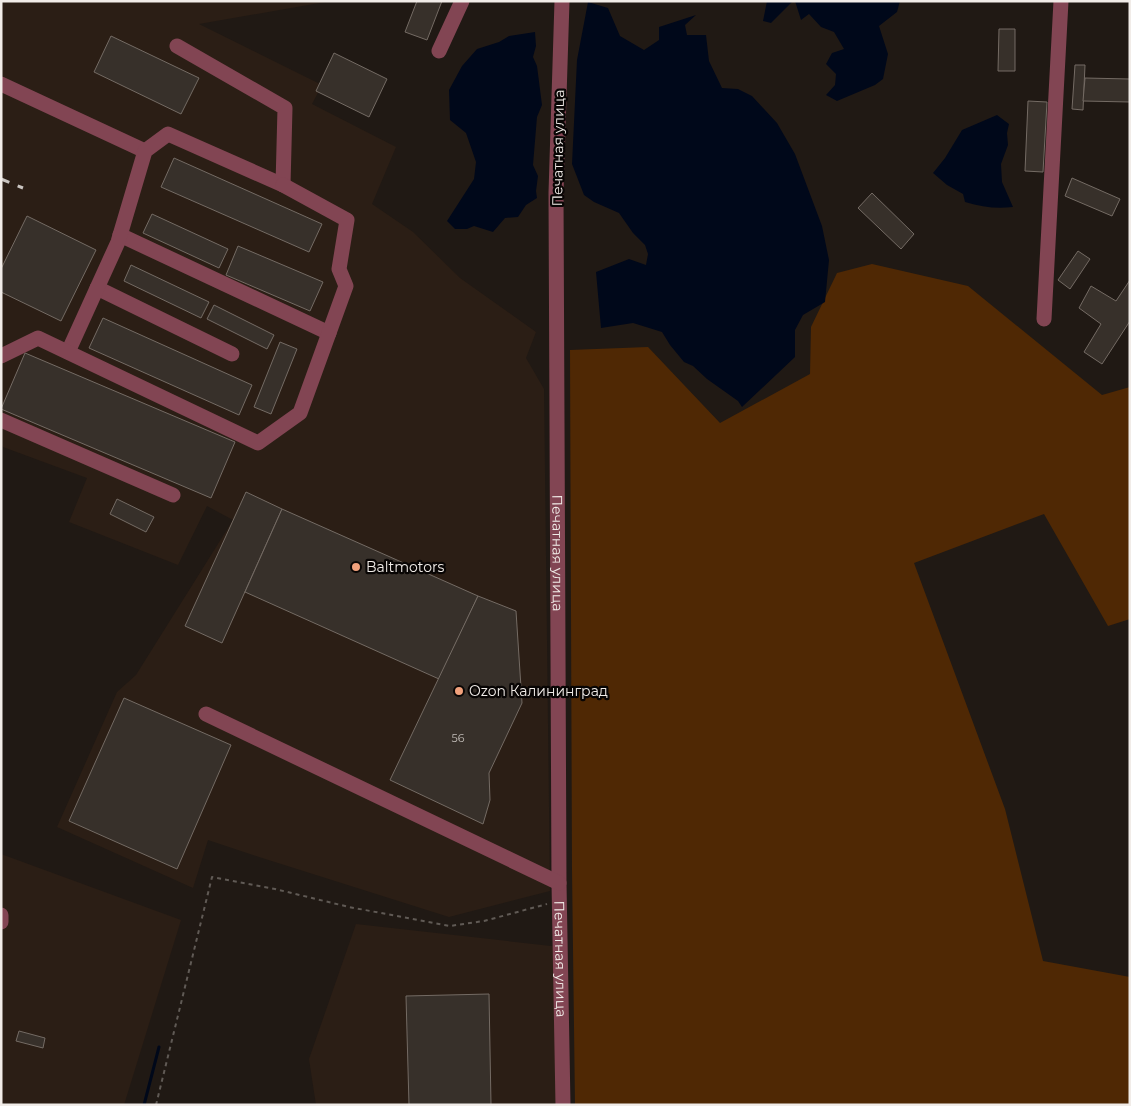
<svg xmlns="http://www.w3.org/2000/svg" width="1131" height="1106" viewBox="0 0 1131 1106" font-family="Montserrat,sans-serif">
<rect width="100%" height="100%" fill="#201914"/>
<g fill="#2b1e15">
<polygon points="1,1 331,1 199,24 322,85 312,104 396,147 372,204 413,232 460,278 536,332 526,358 544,389 550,891 449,917 259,857 208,840 193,888 57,827 117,692 136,675 233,520 207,506 178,565 69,522 87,478 3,447 1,443"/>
<polygon points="1,854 181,920 124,1105 1,1105"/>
<polygon points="356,924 560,947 560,1105 316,1105 309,1059"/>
</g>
<polygon fill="#4f2804" points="872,264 968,286 1102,395 1130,387 1130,619 1108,626 1044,514 914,563 1005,809 1043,961 1130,977 1130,1105 575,1105 572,870 570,350 648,347 720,423 810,374 811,327 837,273"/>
<g fill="#00081a">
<polygon points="767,1 793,1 771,23 763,21"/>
<polygon points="795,1 900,1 897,12 879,26 888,54 883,79 875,85 837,101 826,95 835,85 836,74 826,64 832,53 844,49 834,32 821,27 809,14 801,20"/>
<polygon points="588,2 608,8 620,36 644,50 659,40 659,27 696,15 685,25 687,35 706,35 709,61 722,88 738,89 752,96 777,123 795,154 822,226 829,260 825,302 803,315 795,330 795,357 742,407 738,401 707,379 693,366 684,362 670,345 662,332 633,323 601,328 596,272 629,259 646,265 648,254 645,245 633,233 619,213 594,202 584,195 572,164 577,60"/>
<polygon points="535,32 536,46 533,57 537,66 542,105 537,117 533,165 538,176 536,191 537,198 526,205 518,217 505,218 493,232 474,226 467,229 455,229 447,221 474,179 476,162 466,133 450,120 449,90 462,66 477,49 499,42 509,36"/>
<path d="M997 115 1009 124 1007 133 1008 145 1001 164 1002 182 1013 207C996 209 982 207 965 202L963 194 947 185 933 173 945 158 962 130Z"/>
</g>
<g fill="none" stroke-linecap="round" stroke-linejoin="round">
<polyline stroke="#00081a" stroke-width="3" points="144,1105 159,1047"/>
</g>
<g fill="#37302a" stroke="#746b64">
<polygon points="417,1 442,1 427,40 405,32"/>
<polygon points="999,29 1015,29 1015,71 998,71"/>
<polygon points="111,36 199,78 181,114 94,72"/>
<polygon points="334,53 387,79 369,117 316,91"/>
<polygon points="1075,65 1085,65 1083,110 1072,109"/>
<polygon points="1085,78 1130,79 1130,102 1083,101"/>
<polygon points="1028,101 1047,102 1043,172 1025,171"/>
<polygon points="174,158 322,224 309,252 161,187"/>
<polygon points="1072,178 1120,199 1112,216 1065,196"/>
<polygon points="872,193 914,234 901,249 858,208"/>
<polygon points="152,214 228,249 219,268 143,233"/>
<polygon points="27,216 96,250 61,321 1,292 1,269"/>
<polygon points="238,246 323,282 310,311 226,275"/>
<polygon points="1078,251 1090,259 1070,289 1058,280"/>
<polygon points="131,265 209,302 201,318 124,281"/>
<polygon points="1130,280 1130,321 1102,364 1084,352 1101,324 1079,308 1091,286 1116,301"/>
<polygon points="214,305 274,335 267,349 207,319"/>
<polygon points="103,318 252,385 239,415 89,348"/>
<polygon points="280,342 297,349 271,414 254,407"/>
<polygon points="25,353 235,442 211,498 1,409"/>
<polygon points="246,492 282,509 222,643 185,626"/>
<polygon points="117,499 154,517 146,532 110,514"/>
<polygon points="282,509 478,596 439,679 245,592"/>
<polygon points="478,596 516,611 522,703 489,773 490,800 483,824 390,780"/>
<polygon points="124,698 231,745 177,869 69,821"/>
<polygon points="489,994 491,1105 409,1105 406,996"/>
<polygon points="19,1031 45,1038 43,1048 16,1041"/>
</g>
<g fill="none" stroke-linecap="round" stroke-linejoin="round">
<polyline stroke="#605a55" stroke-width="2" stroke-dasharray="4 4" stroke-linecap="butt" points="156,1105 212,877 275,889 349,907 450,926 484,921 547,904"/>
<g stroke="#824553" stroke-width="15">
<path id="s1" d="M562 1 556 193 559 883 563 1105"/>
<polyline points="439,51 462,1"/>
<polyline points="1,84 145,151"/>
<polyline points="120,235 329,333"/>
<polyline points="97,288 232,354"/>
<polyline points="1044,319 1061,1"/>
<polyline points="68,352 118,242 145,151 168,134 283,185 285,108 177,46"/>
<polyline points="1,356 38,338 258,443 300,413 346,286 339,269 347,220 283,185"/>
<polyline points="1,420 173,495"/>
<polyline points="206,714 559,883"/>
<polyline points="1,915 1,922"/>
</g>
<polyline stroke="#c9c4c0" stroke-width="3" stroke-dasharray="9 9" stroke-linecap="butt" points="1,179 23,188"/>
</g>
<g fill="#f1a17c" stroke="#080504" stroke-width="2">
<circle cx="356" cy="567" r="5"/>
<circle cx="459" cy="691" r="5"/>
</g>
<g text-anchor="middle" stroke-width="4.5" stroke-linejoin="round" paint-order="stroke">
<g font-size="11" fill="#c2bdb8">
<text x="458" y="742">56</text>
</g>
<g font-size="14" fill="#f1ece8" stroke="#080504">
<text transform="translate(558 148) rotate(-89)" y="5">Печатная улица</text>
<text dy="5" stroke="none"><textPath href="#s1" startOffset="552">Печатная улица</textPath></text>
<text dy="5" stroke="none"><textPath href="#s1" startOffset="958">Печатная улица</textPath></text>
</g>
<g font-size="14" fill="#f1ece8" stroke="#080504" text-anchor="start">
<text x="366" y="572">Baltmotors</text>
<text x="469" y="696">Ozon Калининград</text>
</g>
</g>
<rect width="1131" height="1106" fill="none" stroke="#f1ece8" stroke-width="5"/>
</svg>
